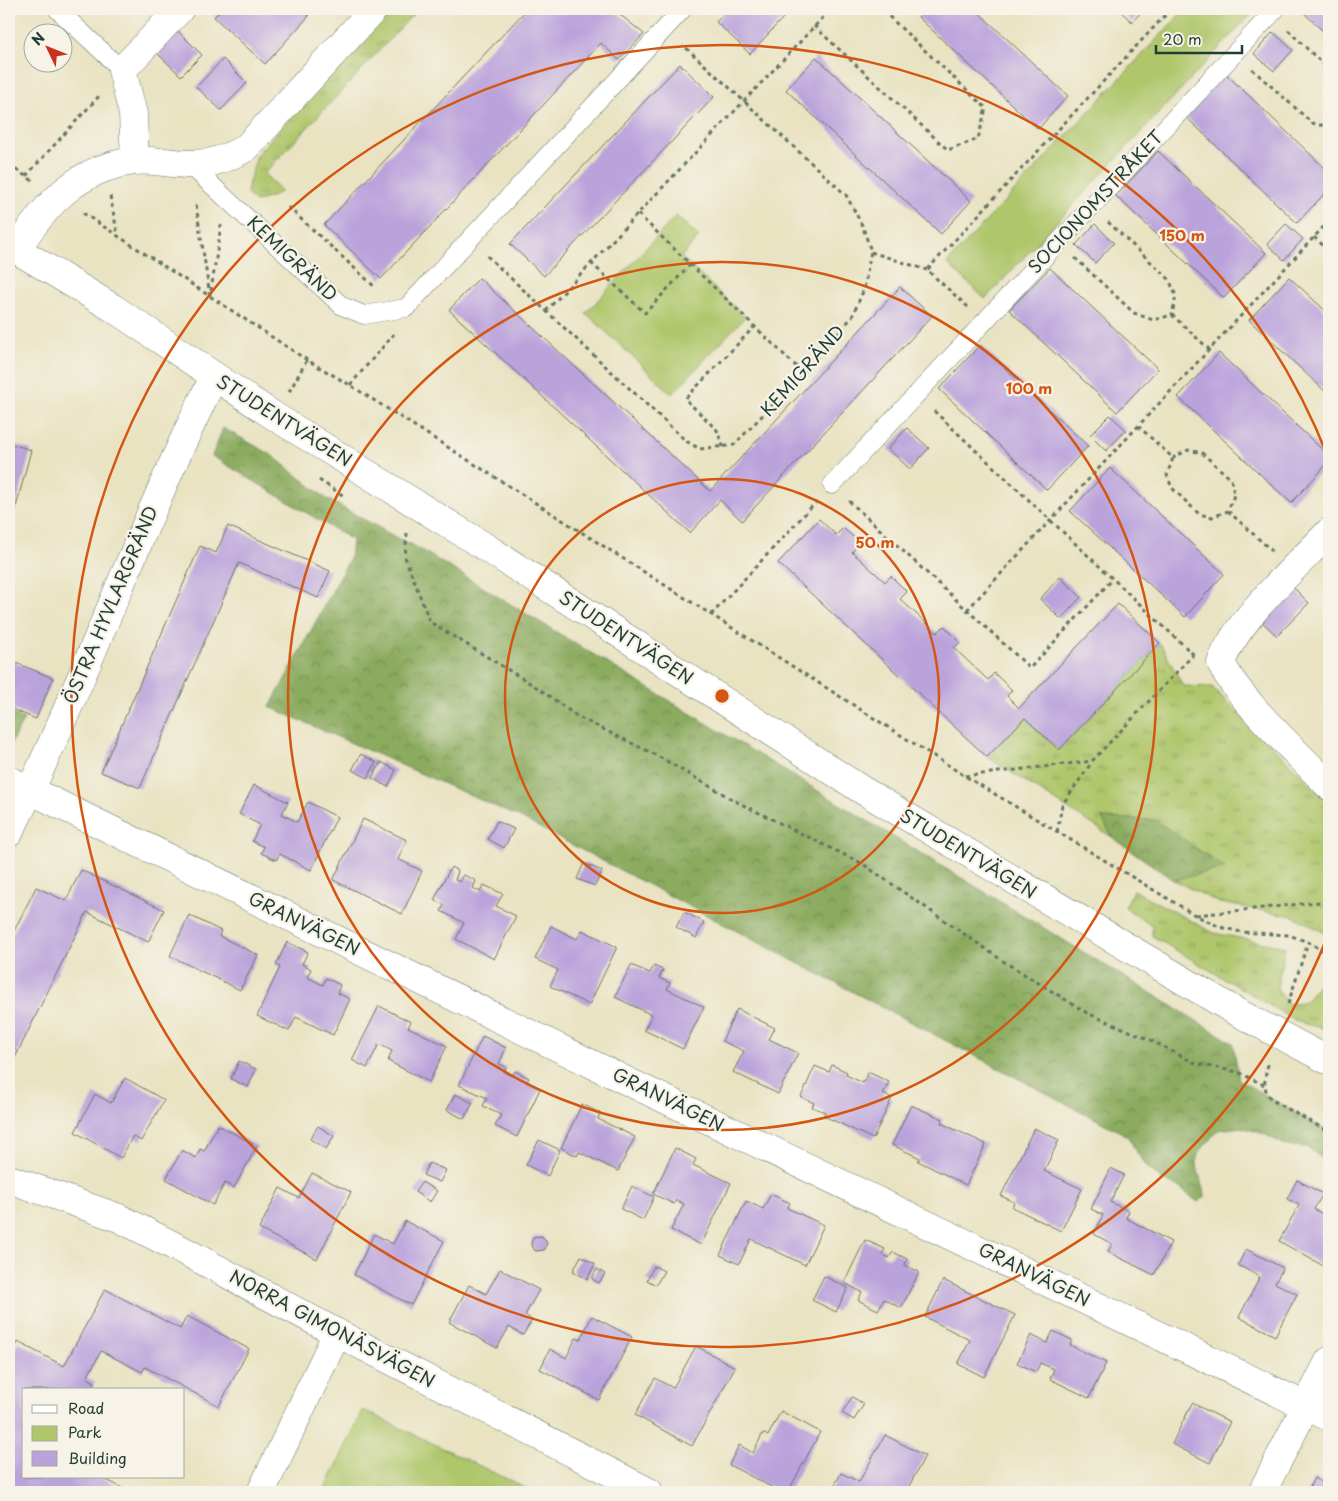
<svg xmlns="http://www.w3.org/2000/svg" width="1338" height="1501" viewBox="0 0 1338 1501" font-family="'Playpen Sans',sans-serif">
<defs>
<pattern id="grass-tufts" width="24" height="20" patternUnits="userSpaceOnUse" patternTransform="scale(1.25)"><rect width="24" height="20" fill="#afc66b"/><path d="M3 7l-1-3M5 7V3M7 7l1-3M15 17l-1-3M17 17v-4M19 17l1-3" fill="none" stroke="#8ea259"/></pattern>
<pattern id="forest-crowns" width="20" height="18" patternUnits="userSpaceOnUse" patternTransform="scale(1.25)"><rect width="20" height="18" fill="#8bab5f"/><path d="M2 6a3 3 0 1 1 6 0M12 15a3 3 0 1 1 6 0" fill="none" stroke="#718c4f"/></pattern>
</defs>
<rect width="100%" height="100%" fill="#f7f3e8"/>
<filter id="ink" filterUnits="userSpaceOnUse"><feTurbulence type="fractalNoise" baseFrequency=".02" numOctaves="2"/><feDisplacementMap in="SourceGraphic" scale="10" xChannelSelector="R" yChannelSelector="G"/><feConvolveMatrix kernelMatrix="1 2 1 2 8 2 1 2 1" color-interpolation-filters="sRGB"/></filter>
<filter id="wash" filterUnits="userSpaceOnUse"><feTurbulence type="fractalNoise" baseFrequency=".0096" numOctaves="4" result="noise"/><feDisplacementMap in="SourceGraphic" scale="20" xChannelSelector="R" yChannelSelector="G"/><feGaussianBlur stdDeviation="1.12" result="paint"/><feColorMatrix in="noise" values="0 0 0 0 0 0 0 0 0 0 0 0 0 0 0 0 0 1.4 0 .05"/><feComposite in="paint" operator="in"/></filter>
<g filter="url(#wash)">
<rect width="100%" height="100%" fill="#e9e3c2"/>
<g fill="url(#grass-tufts)" stroke="#678250">
<polygon points="390,9 418,9 264,174 282,191 271,197 255,202 247,194 249,182 258,153"/>
<polygon points="1160,643 1183,686 1212,687 1329,802 1329,935 1293,916 1220,903 1173,880 1224,868 1102,818 1112,837 987,757 1025,718 1059,750"/>
<polygon points="1133,890 1214,933 1285,947 1277,988 1288,1004 1306,1001 1329,969 1329,1030 1298,1022 1152,936 1152,925 1125,908"/>
</g>
<g fill="url(#forest-crowns)" stroke="#55744a">
<path d="M223 428 270 454 327 499 401 540 413 545 1233 1043 1239 1080 1329 1132V1163L1306 1147 1287 1146 1264 1134 1241 1127 1218 1130C1212 1138 1196 1152 1197 1163 1197 1174 1205 1185 1205 1197L1198 1202 1177 1186 1162 1180 1149 1169 1137 1153 1128 1136 519 817 270 707 350 558 352 540 212 456Z"/>
<polygon points="9,713 24,719 10,745 9,745"/>
<polygon points="1102,818 1155,820 1225,868 1173,880 1112,837"/>
</g>
<g fill="#afc66b" stroke="#678250">
<polygon points="1185,9 1256,9 985,299 947,263"/>
<polygon points="676,216 699,237 681,257 745,317 672,394 586,313"/>
<polygon points="363,1410 532,1491 532,1492 324,1492"/>
</g>
<g id="blocks">
<g fill="#baa2db">
<polygon points="222,9 301,9 309,16 265,64 214,17"/>
<polygon points="527,9 613,9 644,34 619,60 601,43 381,279 324,225"/>
<polygon points="728,9 791,9 750,54 716,22"/>
<polygon points="926,9 975,9 1068,96 1038,129 918,17"/>
<polygon points="1118,9 1144,9 1132,22"/>
<polygon points="1300,9 1329,9 1329,36 1324,32"/>
<polygon points="178,31 202,55 181,76 157,53"/>
<polygon points="1273,32 1293,50 1274,71 1254,54"/>
<polygon points="816,57 971,201 941,234 786,90"/>
<polygon points="223,59 247,83 221,110 196,87"/>
<polygon points="680,64 714,97 544,276 510,244"/>
<polygon points="1225,73 1329,172 1329,189 1297,223 1185,116"/>
<polygon points="1158,151 1266,253 1224,298 1116,196"/>
<polygon points="1095,224 1114,243 1095,263 1076,245"/>
<polygon points="1286,224 1303,239 1284,260 1267,244"/>
<polygon points="1050,268 1158,369 1117,412 1009,310"/>
<polygon points="1289,277 1329,314 1329,395 1249,320"/>
<polygon points="479,278 710,491 900,287 932,316 742,521 720,500 690,533 449,310"/>
<polygon points="980,345 1088,446 1047,490 939,389"/>
<polygon points="1219,353 1329,456 1329,462 1291,503 1178,397"/>
<polygon points="1110,415 1126,430 1106,451 1090,435"/>
<polygon points="907,428 929,448 910,469 888,449"/>
<polygon points="9,443 31,450 9,534"/>
<polygon points="1110,468 1224,574 1185,617 1070,511"/>
<polygon points="819,519 836,535 843,528 860,543 852,552 885,582 891,576 907,592 900,599 937,633 944,626 960,642 954,648 988,680 994,673 1012,690 1007,696 1019,708 1118,604 1160,643 1059,750 1025,718 987,757 778,563"/>
<polygon points="228,526 330,571 318,598 239,563 140,788 101,772 200,546 216,553"/>
<polygon points="1060,577 1081,597 1061,619 1040,599"/>
<polygon points="1293,587 1309,603 1277,636 1261,621"/>
<polygon points="9,660 53,678 36,719 9,708"/>
<polygon points="361,754 376,762 368,778 352,770"/>
<polygon points="381,762 396,770 388,787 372,778"/>
<polygon points="254,785 288,802 282,814 297,822 308,802 337,817 311,870 280,854 276,860 261,853 264,847 252,841 260,825 239,814"/>
<polygon points="363,819 407,840 398,859 422,871 402,914 333,880"/>
<polygon points="497,821 514,829 504,848 488,839"/>
<polygon points="584,863 602,871 595,886 577,879"/>
<polygon points="451,867 458,871 455,880 460,882 464,875 476,881 473,888 480,892 484,885 503,894 496,906 516,916 494,959 456,939 464,923 441,911 444,905 434,900"/>
<polygon points="81,870 164,910 148,942 87,912 9,1070 9,941 36,887 66,901"/>
<polygon points="684,912 704,922 696,938 676,927"/>
<polygon points="189,915 221,931 219,936 258,955 240,990 170,956"/>
<polygon points="551,926 577,939 582,930 617,947 589,1005 550,986 558,970 535,959"/>
<polygon points="287,942 308,952 302,964 311,969 307,977 323,985 326,978 340,985 337,993 350,999 333,1035 296,1017 289,1031 257,1016 280,967 276,965"/>
<polygon points="631,965 650,973 654,966 663,970 659,978 670,983 667,989 704,1007 683,1049 644,1030 652,1015 615,997"/>
<polygon points="379,1006 411,1022 408,1027 447,1046 429,1082 388,1061 392,1051 379,1044 367,1068 352,1060"/>
<polygon points="737,1009 775,1028 769,1039 798,1053 778,1094 733,1072 744,1051 722,1041"/>
<polygon points="483,1036 506,1048 499,1064 506,1067 504,1072 512,1076 515,1071 529,1078 526,1082 540,1089 517,1137 495,1126 501,1115 483,1106 487,1098 459,1085"/>
<polygon points="239,1061 256,1069 248,1087 231,1079"/>
<polygon points="832,1065 847,1072 846,1075 863,1083 868,1072 889,1082 883,1094 892,1098 873,1139 824,1116 825,1112 812,1107 814,1103 801,1097 815,1066 829,1072"/>
<polygon points="125,1078 164,1100 141,1141 133,1136 121,1158 75,1132 95,1094 111,1103"/>
<polygon points="455,1094 473,1103 464,1119 447,1110"/>
<polygon points="582,1104 600,1113 598,1119 635,1137 618,1171 579,1152 577,1156 561,1148"/>
<polygon points="911,1105 943,1119 941,1123 986,1144 966,1185 918,1161 920,1158 892,1145"/>
<polygon points="218,1125 257,1146 234,1188 225,1183 213,1205 166,1179 182,1150 196,1158 200,1149 204,1151"/>
<polygon points="318,1126 334,1136 326,1149 310,1139"/>
<polygon points="1034,1128 1059,1140 1044,1171 1082,1189 1061,1231 1012,1207 1014,1202 1001,1196"/>
<polygon points="539,1140 560,1150 548,1176 526,1165"/>
<polygon points="675,1148 696,1159 693,1165 731,1183 701,1245 671,1230 684,1204 676,1200 674,1204 653,1194"/>
<polygon points="429,1163 446,1170 440,1182 423,1175"/>
<polygon points="1111,1168 1124,1175 1110,1202 1129,1211 1126,1218 1171,1242 1154,1275 1108,1252 1112,1244 1094,1234 1103,1215 1091,1209"/>
<polygon points="312,1173 351,1192 317,1259 259,1229 280,1188 299,1198"/>
<polygon points="1297,1180 1323,1194 1314,1209 1329,1218 1329,1232 1327,1237 1329,1238 1329,1264 1327,1268 1279,1241 1299,1205 1287,1199"/>
<polygon points="422,1182 437,1191 430,1202 415,1192"/>
<polygon points="632,1186 654,1197 643,1220 621,1209"/>
<polygon points="771,1194 790,1203 787,1208 824,1225 805,1265 751,1239 739,1264 720,1255 746,1201 763,1209"/>
<polygon points="405,1221 444,1241 411,1305 354,1275 374,1234 393,1244"/>
<polygon points="542,1236 547,1243 544,1250 535,1251 531,1244 533,1237"/>
<polygon points="865,1240 885,1249 882,1254 889,1258 893,1252 907,1259 905,1265 919,1272 901,1308 884,1299 878,1310 858,1300 862,1292 844,1283"/>
<polygon points="1246,1249 1283,1268 1275,1283 1297,1294 1275,1336 1239,1317 1260,1277 1238,1265"/>
<polygon points="581,1256 595,1264 587,1279 573,1271"/>
<polygon points="654,1266 664,1271 656,1285 647,1280"/>
<polygon points="500,1269 539,1290 525,1315 532,1320 523,1335 509,1327 497,1348 449,1322 469,1285 486,1294"/>
<polygon points="597,1269 605,1274 599,1283 592,1279"/>
<polygon points="824,1276 848,1288 836,1312 812,1300"/>
<polygon points="943,1280 1015,1315 984,1377 958,1364 970,1340 925,1317"/>
<polygon points="105,1289 180,1329 187,1316 249,1349 219,1406 145,1367 142,1372 101,1351 87,1378 95,1382 90,1390 24,1390 24,1477 101,1477 130,1492 9,1492 9,1360 18,1342 64,1366"/>
<polygon points="592,1316 632,1337 599,1400 540,1369 550,1349 566,1358 576,1338 580,1340"/>
<polygon points="1053,1331 1072,1340 1070,1345 1106,1363 1089,1398 1050,1379 1054,1369 1040,1363 1036,1372 1017,1363 1031,1335 1047,1343"/>
<polygon points="696,1346 735,1367 692,1446 635,1415 655,1378 673,1388"/>
<polygon points="852,1397 864,1404 854,1420 842,1413"/>
<polygon points="1192,1403 1230,1422 1210,1463 1172,1444"/>
<polygon points="781,1411 820,1432 788,1492 781,1492 729,1465 739,1445 753,1453 763,1433 768,1436"/>
<polygon points="885,1435 925,1456 906,1492 831,1492 841,1473 859,1482"/>
<polygon points="1314,1478 1329,1486 1329,1492 1307,1492"/>
</g>
</g>
</g>
<g filter="url(#ink)">
<use href="#blocks" fill-opacity="0" stroke="#676" stroke-width="1"/>
<g fill="none" stroke-linecap="round" stroke-linejoin="round">
<g stroke="#676" stroke-width="19">
<g id="service">
<polyline points="57,9 122,70"/>
<polyline points="190,165 342,306 364,315 406,308 683,9"/>
<polyline points="832,485 1276,9"/>
</g>
</g>
<g stroke="#676" stroke-width="29">
<g id="minor">
<polyline points="135,161 133,114 122,70 180,9"/>
<path d="M16 250C46 204 77 168 135 161 153 159 171 164 189 164 211 165 229 158 247 147L374 9"/>
<path d="M1329 532C1297 566 1236 620 1221 663 1241 703 1297 752 1329 786"/>
<polyline points="9,780 631,1083 1329,1417"/>
<path d="M9 833C85 684 139 526 214 377"/>
<polyline points="9,1179 119,1218 190,1254 337,1333 649,1492"/>
<polyline points="261,1492 337,1333"/>
<polyline points="1262,1492 1329,1361"/>
</g>
</g>
<g stroke="#676" stroke-width="29">
<polyline id="tertiary" points="9,245 113,308 274,416 479,543 862,790 1235,1011 1329,1061"/>
</g>
<g stroke="#676" stroke-width="3" stroke-dasharray="4 4" stroke-linecap="butt">
<polyline points="814,26 948,150 978,139 986,108 881,9"/>
<polyline points="1288,30 1329,70"/>
<polyline points="1252,69 1312,123 1329,127"/>
<polyline points="9,165 33,181"/>
<polyline points="26,176 100,95"/>
<polyline points="110,196 118,236"/>
<polyline points="196,205 210,296"/>
<polyline points="288,207 376,288"/>
<polyline points="83,213 307,360 350,385 965,776 1195,915 1220,927 1241,932 1289,935 1308,942 1329,954"/>
<polyline points="638,214 803,373"/>
<polyline points="1108,222 1169,279 1176,296 1172,315"/>
<polyline points="1314,237 1329,251"/>
<polyline points="871,252 927,270"/>
<polyline points="487,256 686,441 700,449 734,445 803,373 852,317 864,289 871,251 862,225 846,195 683,45"/>
<polyline points="1075,258 1134,313 1153,320 1172,315 1210,350"/>
<polyline points="591,263 645,313 690,265"/>
<polyline points="211,291 221,225"/>
<polyline points="968,307 927,270 1171,9"/>
<polyline points="546,311 831,9"/>
<polyline points="350,385 394,334"/>
<polyline points="289,392 307,360"/>
<polyline points="934,411 1194,655"/>
<polyline points="1138,426 1173,458 1167,475 1172,488 1199,514 1212,517 1228,511 1234,495 1231,479 1202,453 1188,450 1173,458"/>
<polyline points="723,447 717,430 685,399 755,326"/>
<polyline points="319,480 344,496"/>
<polyline points="849,501 1030,668 1112,580"/>
<polyline points="1228,511 1272,551"/>
<polyline points="407,533 405,557 430,622 538,688 578,717 654,754 739,803 863,864 1003,961 1087,1013 1146,1038 1197,1064 1238,1072 1264,1085"/>
<polyline points="967,610 1329,221"/>
<polyline points="711,615 816,502"/>
<polyline points="965,776 1092,761 1193,655"/>
<polyline points="1057,832 1062,805 1092,762"/>
<polyline points="1196,915 1329,901"/>
<polyline points="1288,1004 1308,942"/>
<path d="M1268 1064C1265 1078 1261 1088 1272 1100L1329 1132"/>
</g>
<use href="#service" stroke="#fff" stroke-width="18"/>
<use href="#minor" stroke="#fff" stroke-width="28"/>
<use href="#tertiary" stroke="#fff" stroke-width="28"/>
</g>
</g>
<g fill="none" stroke="#d45610" stroke-width="2.5">
<circle cx="722" cy="696" r="217"/>
<circle cx="722" cy="696" r="434"/>
<path d="M1328 935A651 651 0 1 1 1328 457"/>
</g>
<g text-anchor="middle" stroke-width="4.5" stroke-linejoin="round" paint-order="stroke">
<g font-size="18" fill="#1f3d34" stroke="#f7f3e8">
<text transform="translate(1096 202) rotate(-47)" y="6">SOCIONOMSTRÅKET</text>
<text transform="translate(292 259) rotate(43)" y="6">KEMIGRÄND</text>
<text transform="translate(803 371) rotate(-48)" y="6">KEMIGRÄND</text>
<text transform="translate(284 421) rotate(32)" y="6">STUDENTVÄGEN</text>
<text transform="translate(111 605) rotate(-67)" y="6">ÖSTRA HYVLARGRÄND</text>
<text transform="translate(626 638) rotate(33)" y="6">STUDENTVÄGEN</text>
<text transform="translate(968 854) rotate(31)" y="6">STUDENTVÄGEN</text>
<text transform="translate(304 924) rotate(26)" y="6">GRANVÄGEN</text>
<text transform="translate(668 1100) rotate(26)" y="6">GRANVÄGEN</text>
<text transform="translate(1034 1275) rotate(26)" y="6">GRANVÄGEN</text>
<text transform="translate(332 1329) rotate(28)" y="6">NORRA GIMONÄSVÄGEN</text>
</g>
</g>
<circle cx="722" cy="696" r="8" fill="#d45610" stroke="#f7f3e8" stroke-width="2.5"/>
<g font-size="15" text-anchor="middle" font-weight="bold" fill="#d45610" stroke="#f7f3e8" stroke-width="4.5" stroke-linejoin="round" paint-order="stroke">
<text x="1182" y="241">150 m</text>
<text x="1029" y="394">100 m</text>
<text x="875" y="548">50 m</text>
</g>
<rect width="1338" height="1501" fill="none" stroke="#f7f3e8" stroke-width="30"/>
<rect x="22" y="1388" width="162" height="90" fill="#f7f3e8" stroke="#a1aaa0"/>
<rect x="32" y="1405" width="25" height="8" fill="#ffffff" stroke="#a1aaa0"/>
<text x="68" y="1414" font-size="15" fill="#1f3d34">Road</text>
<rect x="32" y="1426" width="25" height="15" fill="#afc66b" stroke="#a1aaa0"/>
<text x="68" y="1438" font-size="15" fill="#1f3d34">Park</text>
<rect x="32" y="1451" width="25" height="15" fill="#baa2db" stroke="#a1aaa0"/>
<text x="68" y="1464" font-size="15" fill="#1f3d34">Building</text>
<g transform="translate(48 48) rotate(313)"><circle r="24" fill="#f7f3e8" stroke="#a1aaa0"/>
<path d="M0-4L9 19L0 12L-9 19Z" fill="#c8321e"/>
<text y="-8" font-size="14" font-weight="bold" text-anchor="middle" fill="#1f3d34">N</text>
</g>
<path d="M1156 45v8h86v-8" fill="none" stroke="#1f3d34" stroke-width="2.5"/>
<text x="1163" y="45" font-size="15" fill="#1f3d34" stroke="#f7f3e8" stroke-width="4" paint-order="stroke">20 m</text>
</svg>
